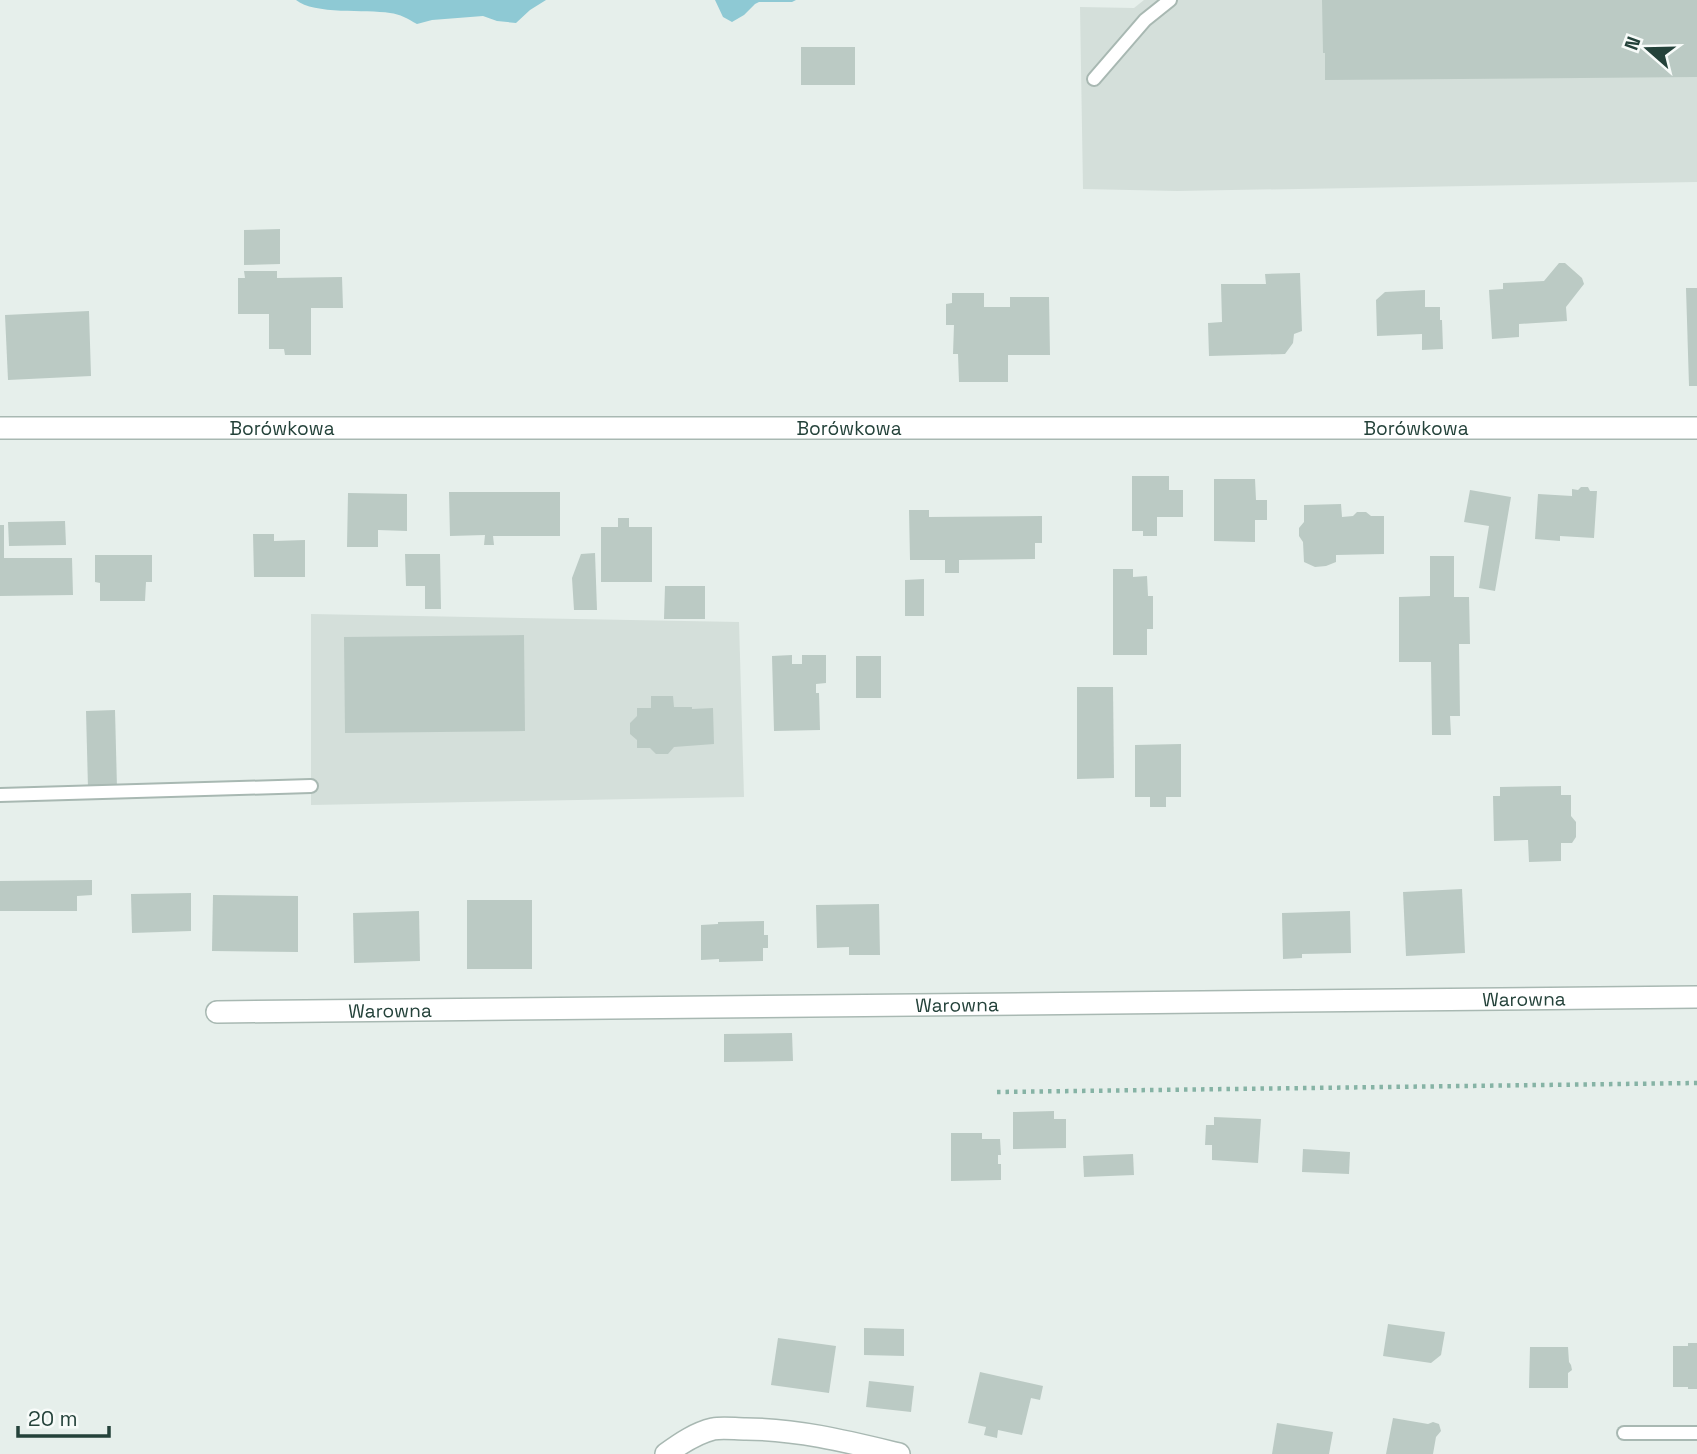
<svg xmlns="http://www.w3.org/2000/svg" width="1697" height="1454" viewBox="0 0 1697 1454" font-family="'Space Grotesk',sans-serif">
<rect width="100%" height="100%" fill="#e6efeb"/>
<g fill="#d4dfda">
<polygon points="1144,0 1697,0 1697,182 1177,191 1083,189 1080,7 1134,8"/>
<polygon points="311,614 739,622 744,797 311,805"/>
</g>
<g fill="#8ec9d4">
<path d="M296 0H546L530 10 516 23 497 21 483 16 432 20 417 24C408 19 400 14 390 13 366 9 314 15 296 0Z"/>
<polygon points="715,0 796,0 792,2 759,2 755,4 744,15 732,22 723,17"/>
</g>
<g fill="#bbcac4">
<polygon points="1322,0 1697,0 1697,77 1325,80 1325,53 1323,53"/>
<rect x="801" y="47" width="54" height="38"/>
<polygon points="280,229 280,264 244,265 244,230"/>
<polygon points="1559,263 1565,263 1582,278 1584,284 1566,307 1567,321 1519,324 1519,337 1492,339 1489,290 1503,289 1503,283 1544,281"/>
<polygon points="244,271 277,271 277,278 342,277 343,308 311,308 311,355 285,355 284,349 269,349 269,314 238,314 238,278 245,278"/>
<polygon points="1300,273 1302,331 1294,334 1293,343 1285,354 1209,356 1208,323 1222,322 1221,284 1266,284 1265,274"/>
<polygon points="1686,288 1697,288 1697,386 1689,386"/>
<polygon points="1425,290 1425,307 1440,307 1440,320 1442,320 1443,349 1422,350 1422,334 1377,336 1376,300 1385,292"/>
<polygon points="952,293 984,293 984,307 1010,307 1010,297 1049,297 1050,355 1008,355 1008,382 959,382 958,354 953,354 954,325 946,325 946,304 952,303"/>
<polygon points="89,311 91,376 8,380 5,315"/>
<polygon points="1132,476 1169,476 1169,490 1183,490 1183,517 1157,517 1157,536 1143,536 1143,531 1132,531"/>
<polygon points="1214,479 1255,479 1256,500 1267,500 1267,520 1255,520 1255,542 1214,541"/>
<polygon points="1581,487 1588,487 1590,491 1597,491 1594,538 1560,536 1560,541 1535,539 1538,494 1572,496 1572,489 1578,490"/>
<polygon points="1470,490 1511,497 1495,591 1479,588 1489,526 1464,522"/>
<polygon points="449,492 560,492 560,536 493,536 494,545 484,545 485,535 450,536"/>
<polygon points="348,493 407,494 407,531 378,530 378,547 347,547"/>
<polygon points="1341,504 1342,517 1353,516 1357,512 1366,512 1371,516 1384,516 1384,554 1336,555 1336,562 1326,566 1315,567 1304,562 1303,542 1299,536 1299,528 1304,522 1304,505"/>
<polygon points="909,510 929,510 929,517 1042,516 1042,543 1035,543 1035,559 959,560 959,573 945,573 945,560 910,560"/>
<polygon points="618,518 629,518 629,527 652,527 652,582 601,582 601,527 618,527"/>
<polygon points="65,521 66,545 9,546 8,522"/>
<polygon points="0,525 4,525 4,558 72,558 73,595 0,596"/>
<polygon points="253,534 274,534 274,541 305,540 305,577 254,577"/>
<polygon points="595,553 597,610 574,610 572,578 581,554"/>
<polygon points="405,554 440,554 441,609 425,609 425,586 406,586"/>
<polygon points="95,555 152,555 152,582 146,582 145,601 100,601 100,583 95,582"/>
<polygon points="1430,556 1454,556 1454,597 1469,597 1470,644 1459,644 1460,716 1450,716 1451,735 1432,735 1431,662 1399,662 1399,597 1430,596"/>
<polygon points="1113,569 1133,569 1133,577 1147,576 1148,596 1153,596 1153,629 1147,629 1147,655 1113,655"/>
<polygon points="924,579 924,616 905,616 905,580"/>
<polygon points="665,586 705,586 705,619 664,619"/>
<polygon points="524,635 525,731 345,733 344,637"/>
<polygon points="792,655 792,664 802,664 802,655 826,655 826,683 816,684 816,693 819,693 820,730 774,731 772,656"/>
<rect x="856" y="656" width="25" height="42"/>
<polygon points="1077,687 1113,687 1114,778 1077,779"/>
<polygon points="651,696 673,696 674,707 692,707 692,709 713,708 714,744 674,747 668,754 656,754 650,748 637,748 637,740 630,734 630,723 637,716 637,708 651,708"/>
<polygon points="115,710 117,788 88,788 86,711"/>
<polygon points="1181,744 1181,797 1166,797 1166,807 1150,807 1150,797 1135,797 1135,745"/>
<polygon points="1561,786 1561,795 1571,795 1571,816 1576,822 1576,837 1572,843 1561,843 1561,861 1529,862 1528,840 1494,841 1493,796 1500,796 1500,787"/>
<polygon points="92,880 92,895 77,896 77,911 0,911 0,881"/>
<polygon points="1462,889 1465,953 1406,956 1403,892"/>
<polygon points="191,893 191,931 132,933 131,894"/>
<polygon points="213,895 298,896 298,952 212,951"/>
<rect x="467" y="900" width="65" height="69"/>
<polygon points="879,904 880,955 849,955 849,947 817,948 816,905"/>
<polygon points="419,911 420,961 354,963 353,913"/>
<polygon points="1350,911 1351,953 1302,954 1302,958 1283,959 1282,913"/>
<polygon points="764,921 764,935 768,935 768,948 763,948 763,961 719,962 719,959 701,960 701,925 718,924 718,922"/>
<polygon points="792,1033 793,1061 724,1062 724,1034"/>
<polygon points="1054,1111 1054,1119 1066,1119 1066,1148 1013,1149 1013,1112"/>
<polygon points="1214,1117 1261,1119 1258,1163 1212,1160 1212,1145 1205,1145 1206,1125 1214,1125"/>
<polygon points="951,1133 982,1133 982,1139 1000,1139 1001,1155 998,1155 998,1164 1001,1164 1001,1180 951,1181"/>
<polygon points="1303,1149 1350,1152 1349,1174 1302,1172"/>
<polygon points="1133,1154 1134,1175 1084,1177 1083,1156"/>
<polygon points="1388,1324 1445,1332 1441,1355 1431,1363 1383,1356"/>
<polygon points="864,1328 904,1329 904,1356 864,1355"/>
<polygon points="778,1338 836,1346 829,1393 771,1385"/>
<polygon points="1688,1343 1697,1343 1697,1389 1688,1389 1688,1387 1673,1387 1673,1346 1688,1346"/>
<polygon points="1530,1347 1568,1347 1569,1362 1571,1365 1572,1370 1568,1373 1568,1388 1529,1388"/>
<polygon points="980,1372 1043,1386 1040,1400 1031,1398 1022,1435 998,1430 997,1438 984,1435 986,1427 968,1423"/>
<polygon points="869,1381 914,1386 911,1412 866,1407"/>
<polygon points="1393,1418 1428,1424 1433,1422 1439,1424 1441,1431 1436,1437 1433,1454 1386,1454"/>
<polygon points="1277,1423 1333,1432 1329,1454 1272,1454"/>
</g>
<g fill="none" stroke-linecap="round" stroke-linejoin="round">
<g stroke="#a8b8b2" stroke-width="16">
<g id="lane">
<polyline points="1094,79 1145,20 1170,0"/>
<polyline points="0,795 311,786"/>
<polyline points="1624,1433 1697,1433"/>
</g>
</g>
<g stroke="#a8b8b2" stroke-width="24">
<g id="street">
<path id="s1" d="M0 428H1697"/>
<path id="s2" d="M217 1012 1697 997"/>
<path d="M666 1454C681 1443 696 1433 713 1429 723 1427 735 1429 746 1429 797 1429 849 1442 899 1454"/>
</g>
</g>
<polyline stroke="#86b3a5" stroke-width="4.5" stroke-dasharray="3.5 5" stroke-linecap="butt" points="997,1092 1697,1083"/>
<use href="#lane" stroke="#fff" stroke-width="12"/>
<use href="#street" stroke="#fff" stroke-width="21"/>
</g>
<g text-anchor="middle" stroke-width="7" stroke-linejoin="round" paint-order="stroke">
<g font-size="19" fill="#24423a" stroke="#f7fbf9">
<text dy="7" stroke="none"><textPath href="#s1" startOffset="282">Borówkowa</textPath></text>
<text dy="7" stroke="none"><textPath href="#s1" startOffset="849">Borówkowa</textPath></text>
<text dy="7" stroke="none"><textPath href="#s1" startOffset="1416">Borówkowa</textPath></text>
<text dy="7" stroke="none"><textPath href="#s2" startOffset="1307">Warowna</textPath></text>
<text dy="7" stroke="none"><textPath href="#s2" startOffset="740">Warowna</textPath></text>
<text dy="7" stroke="none"><textPath href="#s2" startOffset="173">Warowna</textPath></text>
</g>
</g>
<g transform="translate(1648 49) rotate(290)" stroke="#f7fbf9" stroke-width="5" paint-order="stroke">
<path d="M0-5L12 26L0 18L-12 26Z" fill="#24423a"/>
<text y="-10" font-size="19" font-weight="bold" text-anchor="middle" fill="#24423a">N</text>
</g>
<path d="M18 1426v10h91v-10" fill="none" stroke="#24423a" stroke-width="3.5"/>
<text x="28" y="1426" font-size="21" fill="#24423a" stroke="#f7fbf9" stroke-width="5" paint-order="stroke">20 m</text>
</svg>
